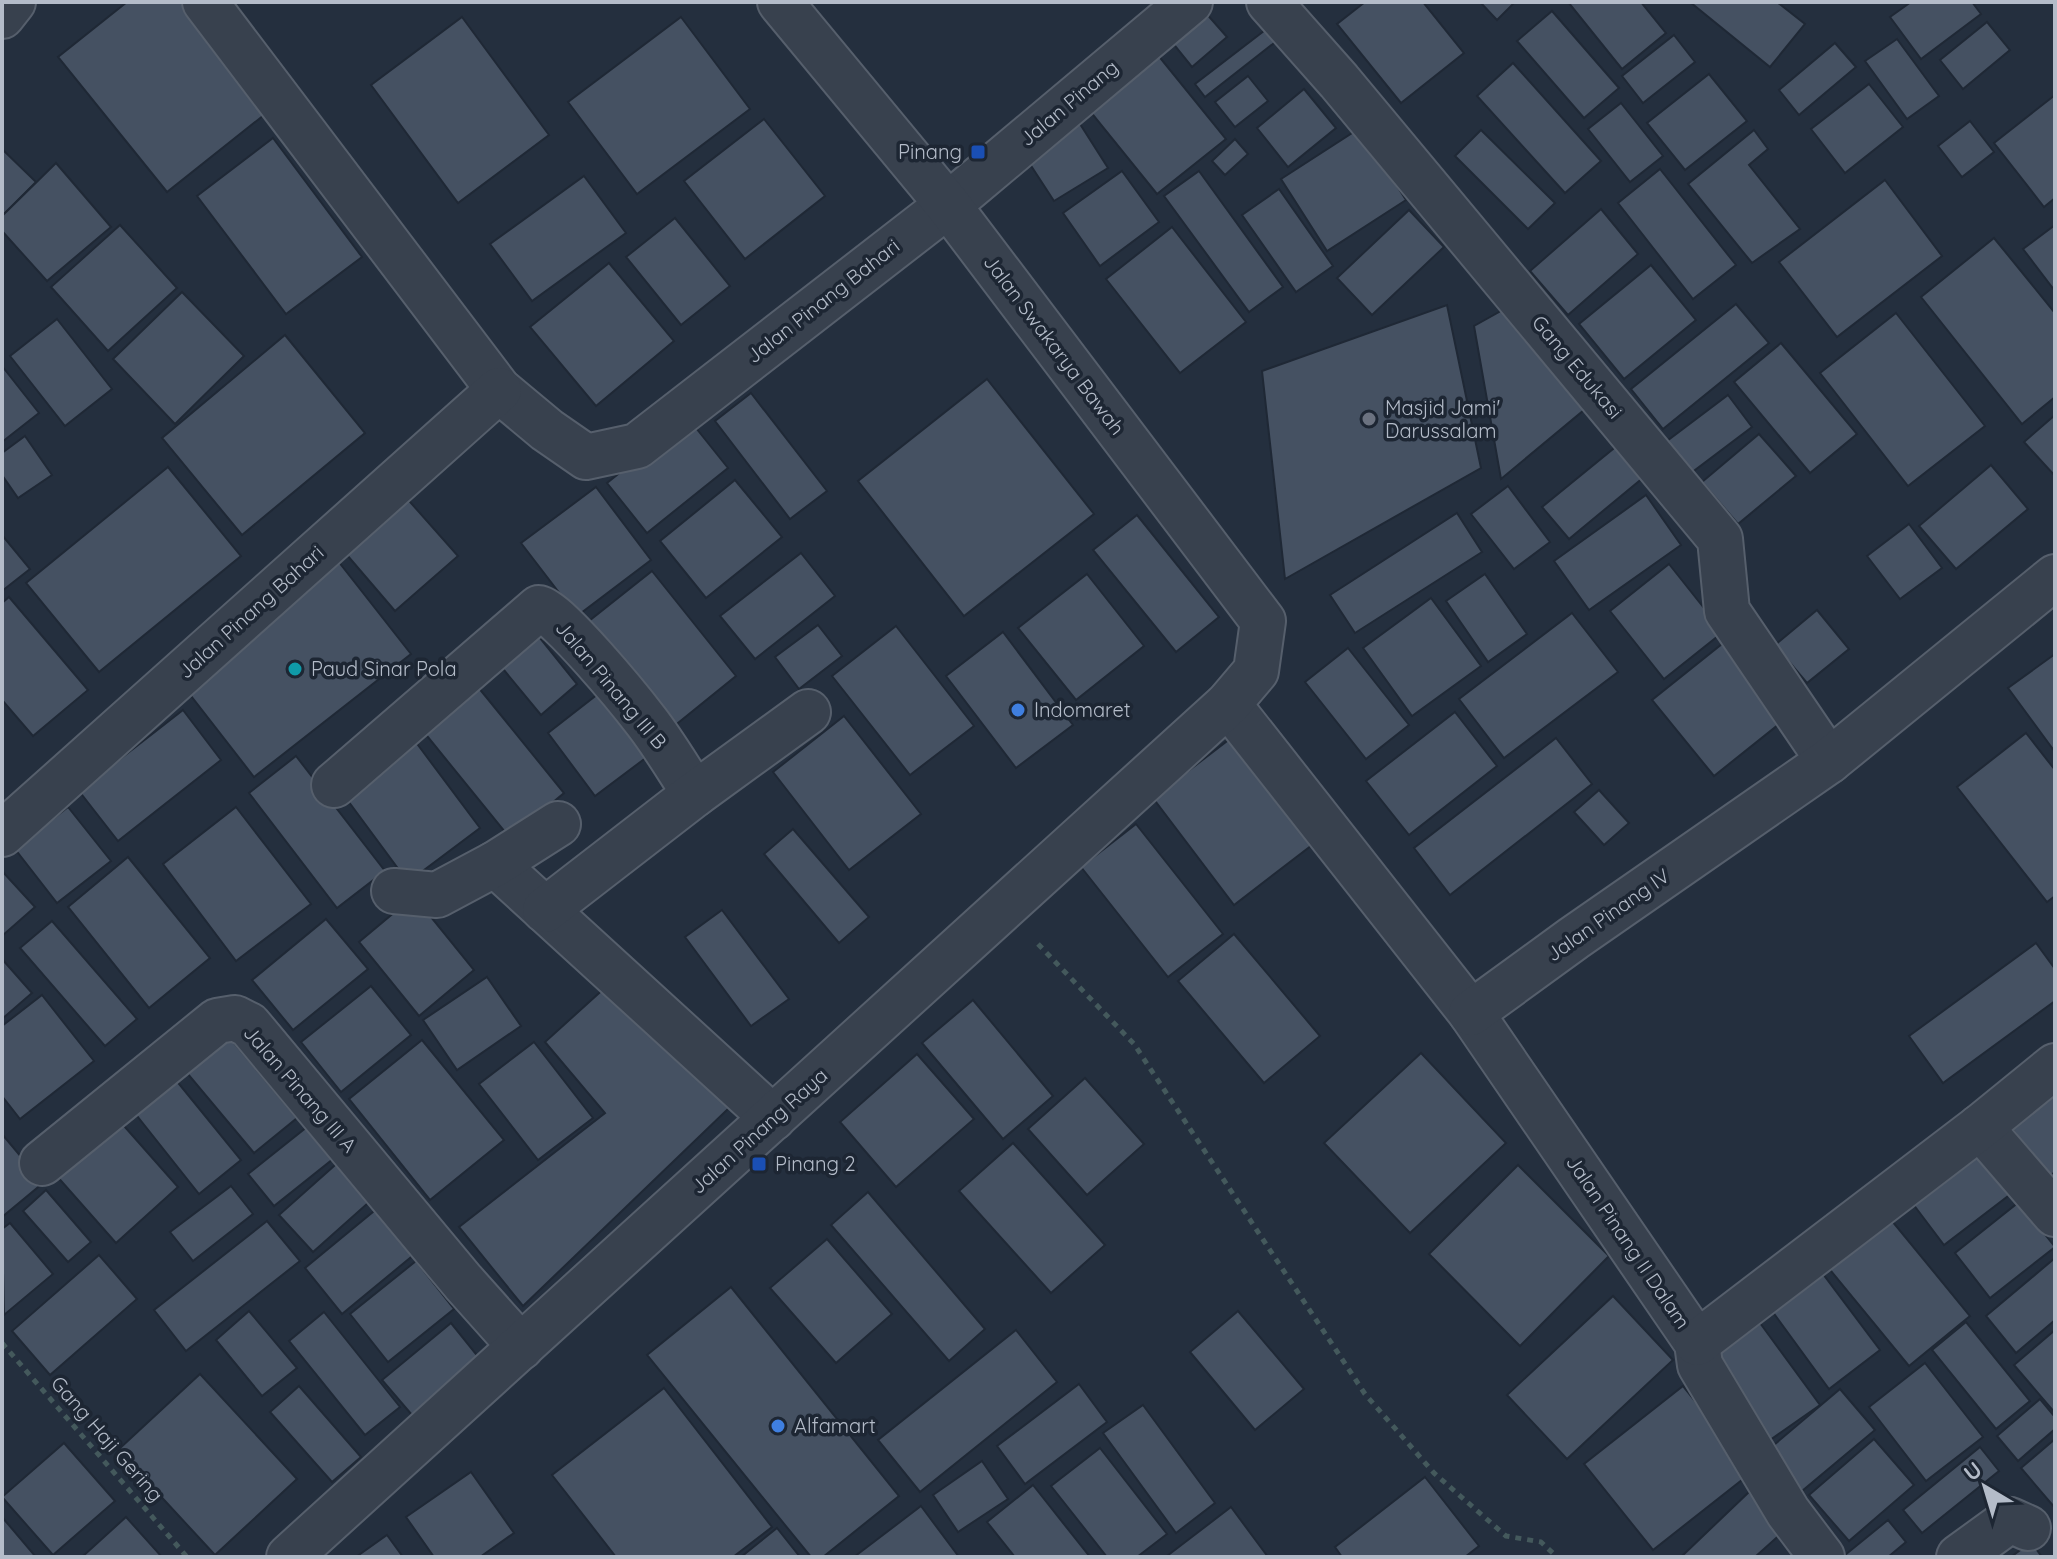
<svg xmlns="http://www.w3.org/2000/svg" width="2057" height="1559" viewBox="0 0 2057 1559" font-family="Quicksand,sans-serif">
<rect width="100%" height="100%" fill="#242f3e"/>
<g fill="#455162" stroke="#1f2835" stroke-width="2">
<polygon points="127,2 181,2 269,111 167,192 58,57"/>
<polygon points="1365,2 1423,2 1464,53 1401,103 1337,24"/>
<polygon points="1480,2 1515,2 1497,20"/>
<polygon points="1568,2 1641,2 1666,33 1622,69"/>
<polygon points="1690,2 1777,2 1805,24 1770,67"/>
<polygon points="1911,2 1972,2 1981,14 1921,59 1890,17"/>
<polygon points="1552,11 1619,88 1584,118 1517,41"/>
<polygon points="1205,12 1227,37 1192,67 1171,41"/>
<polygon points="462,17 549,135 458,203 371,85"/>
<polygon points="681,17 750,109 637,194 568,102"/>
<polygon points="1987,22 2010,50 1963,89 1940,60"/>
<polygon points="1273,24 1283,36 1205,97 1195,84"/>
<polygon points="1674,35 1695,62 1643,103 1622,76"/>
<polygon points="1897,39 1939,96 1907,119 1865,61"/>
<polygon points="1835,43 1856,67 1799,115 1779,90"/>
<polygon points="1153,49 1226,139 1157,194 1085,105"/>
<polygon points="1513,63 1601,161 1565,193 1477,96"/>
<polygon points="1709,74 1747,121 1685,170 1647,123"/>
<polygon points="1248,76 1268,101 1235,127 1215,102"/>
<polygon points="1869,84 1903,127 1845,173 1811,129"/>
<polygon points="1304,89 1336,128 1288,167 1257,128"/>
<polygon points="2055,95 2055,198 2044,207 1994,143"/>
<polygon points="1621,103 1663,156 1630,182 1588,129"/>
<polygon points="764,119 825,196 745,259 684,181"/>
<polygon points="1970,121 1994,152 1962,177 1938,146"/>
<polygon points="1080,124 1108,168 1054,201 1026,158"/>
<polygon points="1360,128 1406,200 1327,251 1281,179"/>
<polygon points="1481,130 1555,203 1528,229 1455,156"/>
<polygon points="1754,130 1768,149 1749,165 1800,229 1752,263 1688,184"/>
<polygon points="273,138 362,257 286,314 197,196"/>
<polygon points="1235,139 1248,154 1225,175 1212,161"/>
<polygon points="2,149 36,182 2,216"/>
<polygon points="56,163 111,227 47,281 2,231 2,216"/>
<polygon points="1660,169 1736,265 1693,299 1618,203"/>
<polygon points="1122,171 1159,222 1100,266 1063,213"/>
<polygon points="1199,171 1283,287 1249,312 1164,196"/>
<polygon points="584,176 626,233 532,301 490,244"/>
<polygon points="1885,180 1942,256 1837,337 1779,262"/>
<polygon points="1279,189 1333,266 1296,292 1242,215"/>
<polygon points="1601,209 1638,254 1568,315 1530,271"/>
<polygon points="1409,210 1444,247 1372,315 1337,278"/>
<polygon points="675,218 730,286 681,325 626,257"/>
<polygon points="120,225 177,288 108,351 51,287"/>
<polygon points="2055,225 2055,291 2023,249"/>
<polygon points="1172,227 1246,322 1180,373 1106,279"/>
<polygon points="1994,238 2055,313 2055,397 2022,424 1921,297"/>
<polygon points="609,263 674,341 596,406 530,327"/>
<polygon points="1651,265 1696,320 1624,379 1579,324"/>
<polygon points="182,292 244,356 175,424 113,359"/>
<polygon points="1517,302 1596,400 1501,479 1474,326"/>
<polygon points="1736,304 1769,343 1663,429 1631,389"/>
<polygon points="1447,305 1481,468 1285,579 1262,371"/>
<polygon points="1896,313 1985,426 1908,486 1820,373"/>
<polygon points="57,319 112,389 65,426 10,356"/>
<polygon points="285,335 365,433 242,535 162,438"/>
<polygon points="1781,343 1857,434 1810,473 1734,382"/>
<polygon points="2,366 39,413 2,442"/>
<polygon points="987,379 1094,514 964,616 858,481"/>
<polygon points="751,393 827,491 790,519 715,421"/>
<polygon points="1728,395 1752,427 1691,473 1667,441"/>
<polygon points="2055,415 2055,476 2024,442"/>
<polygon points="688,418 728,468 647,533 607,483"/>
<polygon points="1759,434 1796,476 1738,524 1702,482"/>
<polygon points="25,436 52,475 18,498 2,475 2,453"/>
<polygon points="1618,445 1644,477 1569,539 1542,507"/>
<polygon points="1991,465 2028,509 1956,569 1919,526"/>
<polygon points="168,467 241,556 99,672 26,583"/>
<polygon points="735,480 782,537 706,598 660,541"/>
<polygon points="1508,486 1550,542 1514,569 1471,514"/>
<polygon points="596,487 651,560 577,616 521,543"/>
<polygon points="403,494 458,556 395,611 341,548"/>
<polygon points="1646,495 1681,545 1589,610 1554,561"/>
<polygon points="1457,513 1482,552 1355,633 1330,595"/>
<polygon points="1137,515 1219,617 1176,652 1093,550"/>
<polygon points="1909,524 1942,568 1900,599 1867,556"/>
<polygon points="2,535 30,569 2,591"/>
<polygon points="801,553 835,596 755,659 720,616"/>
<polygon points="338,561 411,654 254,777 181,683"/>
<polygon points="1669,564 1723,632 1664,679 1610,611"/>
<polygon points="652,571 736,676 673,727 589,621"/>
<polygon points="1087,574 1144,646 1076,700 1018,628"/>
<polygon points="1485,574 1527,634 1488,662 1446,601"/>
<polygon points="9,597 88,690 33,736 2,700 2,603"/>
<polygon points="1431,598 1481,666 1412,716 1363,648"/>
<polygon points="1817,610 1849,649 1807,683 1775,645"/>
<polygon points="1572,613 1618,672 1504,758 1459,699"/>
<polygon points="818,625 842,656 799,689 775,657"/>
<polygon points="896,626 974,726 910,775 832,676"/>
<polygon points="532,628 577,684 541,715 494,658"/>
<polygon points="1003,632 1073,725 1016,768 946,676"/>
<polygon points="1722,644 1783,721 1714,776 1652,700"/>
<polygon points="1348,648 1409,725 1366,759 1305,682"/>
<polygon points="2055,654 2055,752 2008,688"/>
<polygon points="478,687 564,793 510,838 423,731"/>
<polygon points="598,694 647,757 595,796 548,733"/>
<polygon points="183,710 221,760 118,841 79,791"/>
<polygon points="1455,712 1497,766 1409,835 1366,781"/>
<polygon points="844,716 921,814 849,870 773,772"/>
<polygon points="2026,733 2055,770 2055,896 2047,902 1957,787"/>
<polygon points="1235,735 1316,842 1234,905 1153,798"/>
<polygon points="1556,738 1592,784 1450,895 1414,848"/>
<polygon points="415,741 480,828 408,882 343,794"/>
<polygon points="296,756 385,871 337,908 249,793"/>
<polygon points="1599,790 1629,823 1604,845 1574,812"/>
<polygon points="68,807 111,861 57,903 15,849"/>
<polygon points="236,807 311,904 236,961 163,864"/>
<polygon points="1136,824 1223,934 1168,977 1081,867"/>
<polygon points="793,829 869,917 839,943 764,854"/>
<polygon points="128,857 210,958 149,1008 68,907"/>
<polygon points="2,871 35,907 2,936"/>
<polygon points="414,896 474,970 419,1016 359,942"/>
<polygon points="722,910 789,999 751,1026 685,937"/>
<polygon points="326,919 368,969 293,1030 252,980"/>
<polygon points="52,921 137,1019 105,1046 20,948"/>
<polygon points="1234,934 1320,1036 1264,1083 1178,981"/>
<polygon points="2036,943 2055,969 2055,1001 1943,1083 1909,1036"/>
<polygon points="2,959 32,993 2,1019"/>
<polygon points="487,977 521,1026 457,1070 423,1020"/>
<polygon points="608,985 729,1108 523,1306 459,1227 605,1113 545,1042"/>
<polygon points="371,986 411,1035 341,1092 301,1042"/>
<polygon points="42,995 94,1061 20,1119 2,1096 2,1026"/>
<polygon points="973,1000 1053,1096 1003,1139 922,1043"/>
<polygon points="225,1032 297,1118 254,1153 182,1067"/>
<polygon points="422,1040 504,1140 430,1200 349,1099"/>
<polygon points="534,1042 593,1118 538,1160 479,1084"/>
<polygon points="1421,1053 1506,1143 1410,1233 1324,1143"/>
<polygon points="917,1054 974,1119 896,1187 840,1122"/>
<polygon points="171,1074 241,1160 199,1194 130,1107"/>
<polygon points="2055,1074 2055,1172 2048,1177 2001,1114"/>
<polygon points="1085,1078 1144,1144 1087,1195 1028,1129"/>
<polygon points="117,1118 178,1187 116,1243 55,1174"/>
<polygon points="312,1123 338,1155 274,1206 248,1174"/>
<polygon points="2,1134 43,1183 2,1217"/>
<polygon points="1013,1143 1105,1245 1051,1293 959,1191"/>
<polygon points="1975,1144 2012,1193 1944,1245 1907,1196"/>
<polygon points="343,1158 377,1195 313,1252 279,1215"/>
<polygon points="1518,1165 1609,1256 1520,1346 1429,1254"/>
<polygon points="231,1186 253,1214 193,1261 170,1232"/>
<polygon points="46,1190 91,1242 68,1262 23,1211"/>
<polygon points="868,1192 985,1329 949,1361 831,1225"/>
<polygon points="2019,1202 2055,1247 1990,1298 1955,1253"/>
<polygon points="379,1207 416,1253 342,1314 305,1268"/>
<polygon points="1883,1210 1970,1316 1909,1366 1822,1260"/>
<polygon points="267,1221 300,1261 186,1351 154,1310"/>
<polygon points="10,1223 53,1274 4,1315 2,1229"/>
<polygon points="827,1239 892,1314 836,1363 770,1288"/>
<polygon points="99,1255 137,1299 50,1375 12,1331"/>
<polygon points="2055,1258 2055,1320 2016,1353 1986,1316"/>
<polygon points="416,1261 454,1309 388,1362 350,1314"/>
<polygon points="1817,1266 1880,1350 1829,1389 1767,1304"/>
<polygon points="731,1287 899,1496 823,1557 811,1557 647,1355"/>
<polygon points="1613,1296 1673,1360 1567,1459 1507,1395"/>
<polygon points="249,1311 297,1368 262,1396 216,1340"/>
<polygon points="1238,1311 1304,1389 1255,1430 1190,1352"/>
<polygon points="324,1312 400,1407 365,1435 289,1341"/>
<polygon points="1966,1322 2030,1401 1996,1429 1932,1350"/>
<polygon points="451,1323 480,1359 412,1415 382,1380"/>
<polygon points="1760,1323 1820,1405 1770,1440 1711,1358"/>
<polygon points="1016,1330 1057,1382 920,1492 878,1440"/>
<polygon points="2055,1330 2055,1413 2014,1365"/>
<polygon points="1925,1363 1983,1437 1926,1481 1869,1407"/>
<polygon points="200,1374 297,1479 215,1555 118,1450"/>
<polygon points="1079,1384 1107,1422 1025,1484 997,1446"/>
<polygon points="299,1386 361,1457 332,1482 270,1412"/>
<polygon points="1683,1386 1752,1472 1653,1550 1584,1464"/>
<polygon points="664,1388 772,1527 733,1557 616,1557 552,1475"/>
<polygon points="1840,1389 1875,1430 1802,1491 1768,1450"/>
<polygon points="2040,1399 2055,1417 2055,1429 2018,1461 1997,1436"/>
<polygon points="1143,1405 1215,1503 1176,1533 1103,1433"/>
<polygon points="1874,1439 1914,1485 1849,1541 1809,1495"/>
<polygon points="2055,1439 2055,1508 2021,1468"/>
<polygon points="64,1443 115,1501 53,1555 2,1497"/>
<polygon points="1980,1447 1999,1471 1922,1533 1903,1510"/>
<polygon points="1100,1448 1167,1534 1137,1557 1107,1557 1051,1486"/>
<polygon points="982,1461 1008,1499 958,1532 933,1495"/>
<polygon points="471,1472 514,1533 480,1557 434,1557 406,1517"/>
<polygon points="1425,1477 1479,1546 1465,1557 1342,1557 1335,1547"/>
<polygon points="1033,1485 1090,1557 1015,1557 987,1522"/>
<polygon points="1749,1492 1785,1530 1755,1557 1681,1557"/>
<polygon points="921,1506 959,1557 854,1557"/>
<polygon points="1231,1507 1268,1557 1167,1557 1167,1556"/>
<polygon points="2,1517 36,1557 2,1557"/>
<polygon points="126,1517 162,1557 82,1557"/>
<polygon points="1888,1520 1906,1542 1888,1557 1846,1557 1845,1555"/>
<polygon points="777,1528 800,1557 741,1557"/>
<polygon points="387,1535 403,1557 356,1557"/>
<polygon points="2031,1542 2042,1557 2011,1557"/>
</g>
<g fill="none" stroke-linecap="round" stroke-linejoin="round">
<g stroke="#565f6c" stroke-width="48">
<g id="minor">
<polyline points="205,2 499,390 547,430 586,457 637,446 948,205 1190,2"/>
<polyline points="1269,2 1339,81 1720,539 1727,611 1829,761"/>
<polyline points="2,16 13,2"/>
<polyline points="1228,704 1471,1013 1697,1343 1700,1365 1788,1512 1822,1557"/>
<path d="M334 785 539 608C558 612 630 700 646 721 664 744 679 770 695 794"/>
<polyline points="2,834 499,390"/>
<polyline points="495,864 773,1118"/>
<polyline points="394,891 437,895 495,864 558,824"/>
<polyline points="545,910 695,794 808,712"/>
<polyline points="1471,1013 1574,938 1829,761 2055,577"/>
<polyline points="1980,1127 2055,1214"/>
<polyline points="42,1163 217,1021 235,1018 249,1025 463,1282 521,1347"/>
<polyline points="1697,1343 1980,1127 2055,1066"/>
<polyline points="289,1557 1228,704 1256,671 1263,621 948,205 780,2"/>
<polyline points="1959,1557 2010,1520 2028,1528"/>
</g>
</g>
<g stroke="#44595c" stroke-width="5" stroke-dasharray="6 6" stroke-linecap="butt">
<polyline points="1038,944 1134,1044 1365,1394 1434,1473 1506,1536 1541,1542 1557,1557"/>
<polyline points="2,1343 187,1557"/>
</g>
<use href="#minor" stroke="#38414e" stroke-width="44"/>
</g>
<g fill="#1a4fb4" stroke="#1d2633" stroke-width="3">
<rect x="970" y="144" width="16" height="16" rx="4"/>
<rect x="751" y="1156" width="16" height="16" rx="4"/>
</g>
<circle fill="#6b7280" stroke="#1d2633" stroke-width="3" cx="1369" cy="419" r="8"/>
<circle fill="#0f9aa8" stroke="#1d2633" stroke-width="3" cx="295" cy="669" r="8"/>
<g fill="#3f7fe0" stroke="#1d2633" stroke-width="3">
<circle cx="1018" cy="710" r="8"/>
<circle cx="778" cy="1426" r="8"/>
</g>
<g text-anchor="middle" stroke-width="7" stroke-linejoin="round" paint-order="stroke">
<g font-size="20" fill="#b4bcc9" stroke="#1d2633">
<text transform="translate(1069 103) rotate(-40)" y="7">Jalan Pinang</text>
<text transform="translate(823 301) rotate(-38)" y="7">Jalan Pinang Bahari</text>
<text transform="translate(1054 345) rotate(53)" y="7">Jalan Swakarya Bawah</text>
<text transform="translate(1577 367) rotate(50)" y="7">Gang Edukasi</text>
<text transform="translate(251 612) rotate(-42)" y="7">Jalan Pinang Bahari</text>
<text transform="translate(611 685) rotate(50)" y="7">Jalan Pinang III B</text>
<text transform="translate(1608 915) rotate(-35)" y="7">Jalan Pinang IV</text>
<text transform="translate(300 1089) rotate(49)" y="7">Jalan Pinang III A</text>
<text transform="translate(759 1131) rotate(-42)" y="7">Jalan Pinang Raya</text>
<text transform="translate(1628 1242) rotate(56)" y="7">Jalan Pinang II Dalam</text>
<text transform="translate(107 1439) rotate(49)" y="7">Gang Haji Gering</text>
</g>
<g font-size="20" fill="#b4bcc9" stroke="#1d2633" text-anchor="start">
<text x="962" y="159" text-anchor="end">Pinang</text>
<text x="1385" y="415">Masjid Jami'<tspan x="1385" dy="23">Darussalam</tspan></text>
<text x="311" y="676">Paud Sinar Pola</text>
<text x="1034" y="717">Indomaret</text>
<text x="775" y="1171">Pinang 2</text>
<text x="794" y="1433">Alfamart</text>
</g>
</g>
<rect width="2057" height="1559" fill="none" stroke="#b4bcc9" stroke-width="8"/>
<g transform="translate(1985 1487) rotate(322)" stroke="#1d2633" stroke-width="6" paint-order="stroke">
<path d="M0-6L14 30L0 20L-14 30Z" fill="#b4bcc9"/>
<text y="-12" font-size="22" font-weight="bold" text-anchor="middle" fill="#b4bcc9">U</text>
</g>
</svg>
